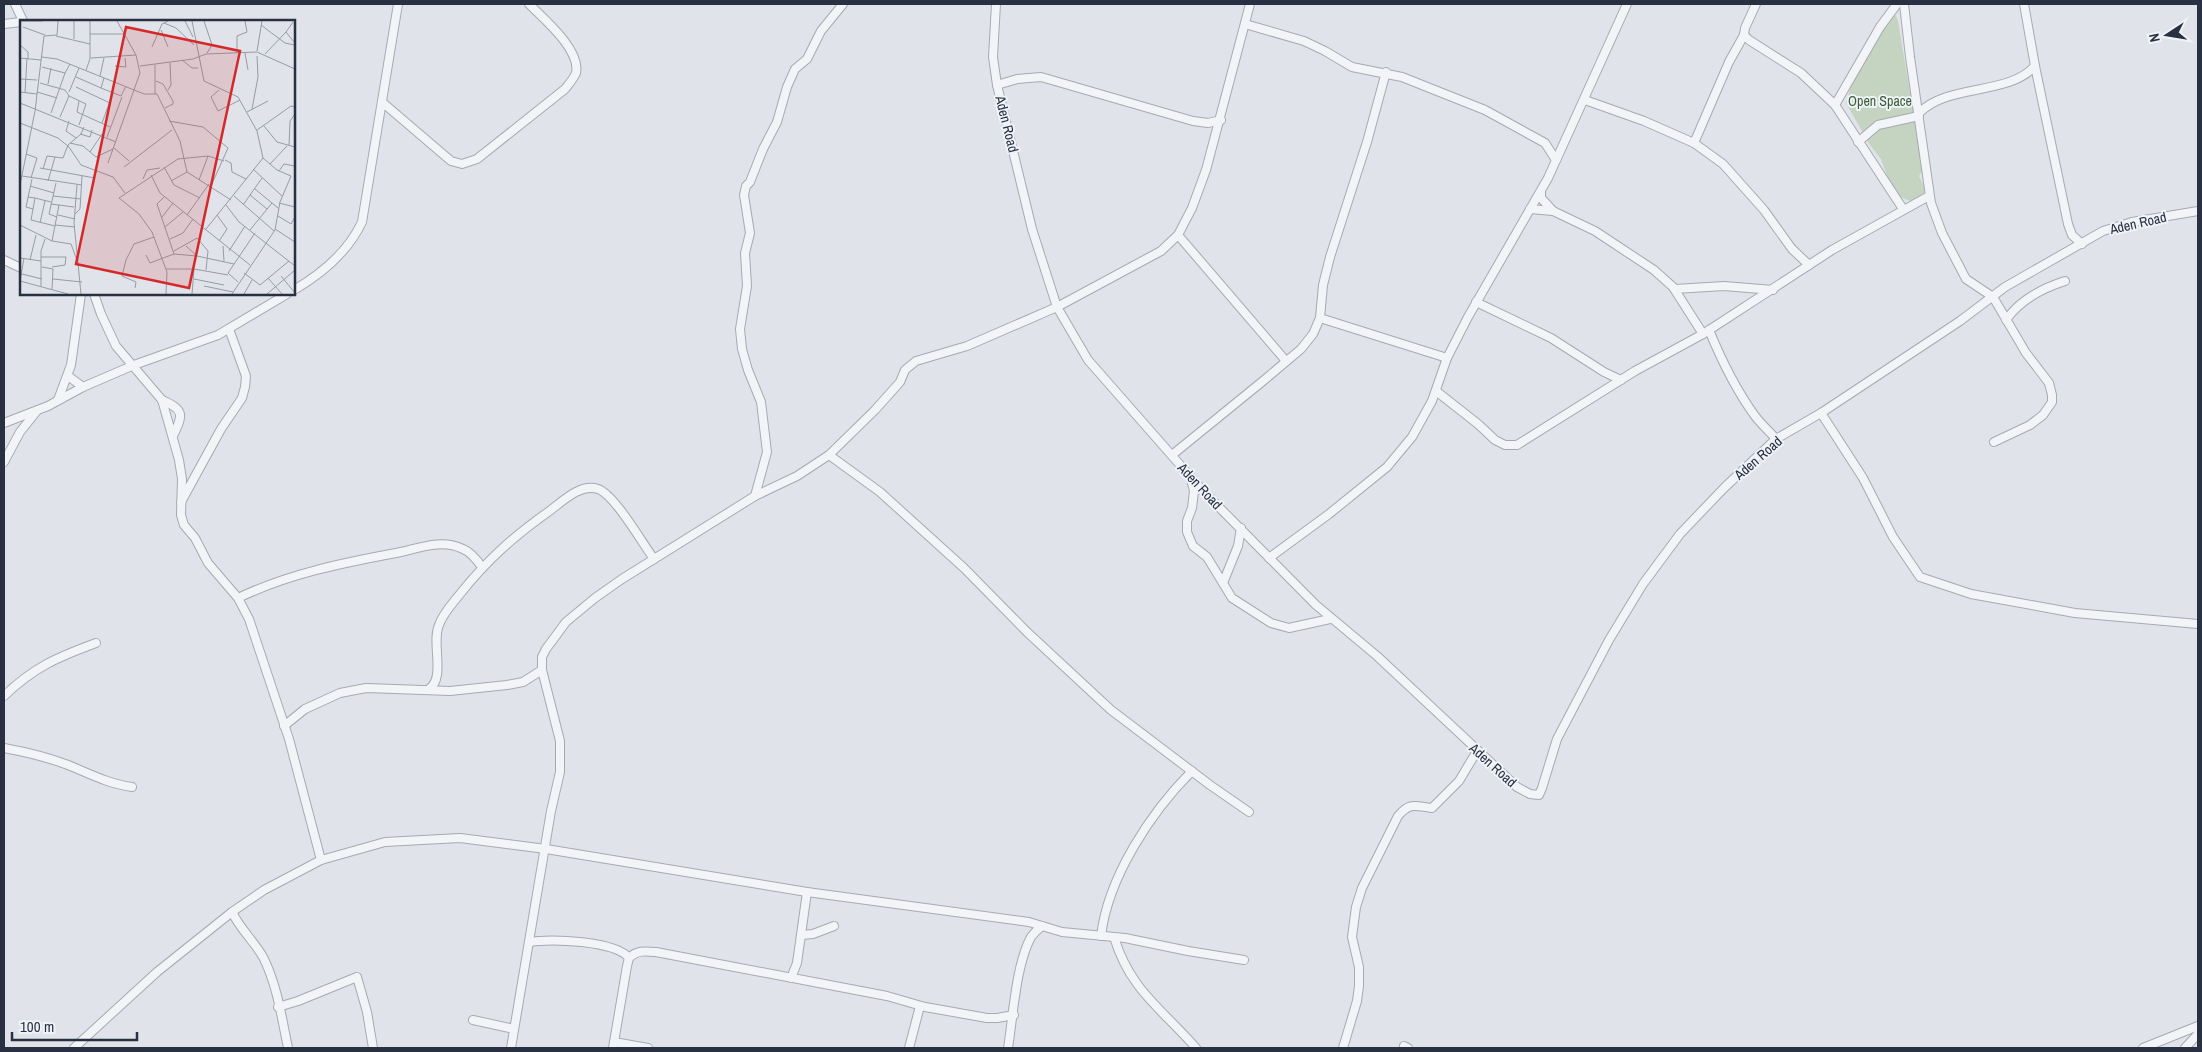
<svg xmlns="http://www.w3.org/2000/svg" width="2202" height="1052" viewBox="0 0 2202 1052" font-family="'Archivo Narrow',sans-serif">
<rect width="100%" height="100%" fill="#e0e3e9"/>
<polygon fill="#c5d3c1" points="1891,13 1896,16 1898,21 1909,87 1926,165 1919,176 1924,186 1925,195 1911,201 1894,195 1881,159 1870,145 1846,103 1855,72"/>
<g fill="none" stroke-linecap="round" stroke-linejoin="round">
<g stroke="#a5aab3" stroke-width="10">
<g id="minor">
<polyline points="15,4 23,21"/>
<polyline points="996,4 993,57 997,85 1032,229 1057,307 1088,360 1203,491 1316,605 1377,656 1517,787 1530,794 1539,795 1542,788 1557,739 1609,640 1643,584 1680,534 1724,488 1776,439 1821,413 1960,321 2005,287 2103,231 2132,222 2198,211"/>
<polyline points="1756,4 1745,28 1744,35 1749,40 1801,73 1835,105 1903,209"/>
<polyline points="1904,4 1910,57 1931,203 1942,233 1966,279 1993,297 2026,353 2049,383 2052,395 2052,402 2043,415 2030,425 1994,442"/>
<polyline points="2024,4 2035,66 2068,224 2072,235 2082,244"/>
<polyline points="4,24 21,22"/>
<polyline points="1245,24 1304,41 1325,51 1352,67 1402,77 1485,110 1545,143 1556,160"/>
<polyline points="997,85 1017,79 1041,77 1193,121 1208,123 1221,120"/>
<polyline points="1585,100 1644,121 1694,143 1723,164 1764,210 1792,249 1809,265"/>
<path d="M382 102 451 161 462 164 477 159 565 89C569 84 574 78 576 73 581 50 544 19 529 4"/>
<polyline points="1835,105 1880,27 1897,4"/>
<path d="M1919 113C1949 83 2008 96 2035 66"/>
<polyline points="1858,142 1878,125 1919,116"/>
<polyline points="1694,143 1729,62 1744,35"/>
<polyline points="1541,192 1541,198 1553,211 1595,231 1654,270 1673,287 1703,334"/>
<polyline points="1530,209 1553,211"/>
<polyline points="1178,235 1286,361"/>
<polyline points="4,260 21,268"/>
<polyline points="1675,289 1724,286 1773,290"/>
<path d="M294 290C323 273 348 252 362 222L398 4"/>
<polyline points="94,294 101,314 116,346 162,400 179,460 182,479 181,515 184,525 195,538 208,563 238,598 249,619 289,739 321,860"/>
<polyline points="1476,302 1551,338 1604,372 1621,380"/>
<polyline points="1320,318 1447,358"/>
<path d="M2006 320C2020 300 2043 288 2065 281"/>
<path d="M1709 330C1721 359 1736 390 1755 416 1761 424 1769 431 1776 439"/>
<polyline points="68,376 83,387"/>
<polyline points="1436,391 1478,424 1495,440 1505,445 1517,445 1635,371 1703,334 1832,250 1929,196"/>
<polyline points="58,400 71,365 81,294"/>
<path d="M162 400C185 410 183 415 173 436"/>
<polyline points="1821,413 1863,478 1893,537 1920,577 1971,594 2075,613 2198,624"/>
<polyline points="4,423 48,406 83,387 134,365 218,335 287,294"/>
<polyline points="829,455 880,492 964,568 1027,632 1111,710 1210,785 1249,812"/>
<polyline points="1172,455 1263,381 1301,349 1313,334 1320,318 1323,285 1330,257 1367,142 1386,72"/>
<polyline points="4,462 20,432 36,412"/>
<polyline points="1191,479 1194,491 1192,508 1187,521 1187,532 1193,546 1207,557 1232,598 1271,623 1289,628 1330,619"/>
<polyline points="755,496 767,452 761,402 748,370 742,349 740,329 747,286 745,253 750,233 744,195 746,186 750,182 763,149 777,122 787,87 795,69 807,59 821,31 843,4"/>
<polyline points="181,502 221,429 242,398 245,387 246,376 229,329"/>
<polyline points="1269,558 1329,514 1387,467 1412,437 1432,401 1447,358 1468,317 1548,178 1627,4"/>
<polyline points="1223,583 1238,546 1241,528"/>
<path d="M238 598C288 574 342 563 396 553 417 549 441 538 463 549 471 552 477 560 482 567"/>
<path d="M429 689C446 678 431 643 439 625 443 613 453 603 460 594 487 560 513 537 548 512 562 502 580 483 598 489 615 495 642 543 654 559"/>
<path d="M4 696C34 667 58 657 96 643"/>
<polyline points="284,726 305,709 340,693 366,688 450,691 507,685 523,682 542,670"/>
<path d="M4 748C26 752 47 757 68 765 90 774 109 784 132 787"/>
<path d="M232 912C240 929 254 941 263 957 277 984 282 1019 288 1048"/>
<polyline points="801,935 813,934 834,926"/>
<path d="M1101 936C1108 877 1151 812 1192 771"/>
<path d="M1114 937C1130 990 1162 1009 1196 1048"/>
<path d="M530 942C550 938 616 941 629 958L627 966 613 1048"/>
<path d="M629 958C637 950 645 951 656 952L887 996 925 1007 987 1018H997L1014 1015"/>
<polyline points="791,978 797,963 807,892"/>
<polyline points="278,1007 298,1001 357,977 367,1012 373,1048"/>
<polyline points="473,1020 514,1029"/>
<polyline points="614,1042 648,1048"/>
<polyline points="1404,1046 1408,1048"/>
<polyline points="74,1048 157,972 232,912 264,890 321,860 385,842 460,838 546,849 807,892 1029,922 1062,932 1125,938 1188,951 1244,960"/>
<polyline points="511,1048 551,811 560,772 560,741 542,670 542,657 546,649 566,622 595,598 622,579 755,496 797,476 829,455 875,410 900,382 905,370 916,361 967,346 1057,307 1161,251 1178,235 1192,208 1206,170 1250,4"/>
<polyline points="909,1048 920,1006"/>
<path d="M1008 1048C1013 1017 1016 964 1031 937 1034 933 1038 929 1042 926"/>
<path d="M1343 1048 1357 1001 1359 986V967L1352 937 1356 907 1362 888 1398 816C1410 802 1415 806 1432 808L1459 781 1477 751"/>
<polyline points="2143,1048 2198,1026"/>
<polyline points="2185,1048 2198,1034"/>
</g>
</g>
<use href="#minor" stroke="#f3f4f7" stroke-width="8"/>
</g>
<g text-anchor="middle" stroke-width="4" stroke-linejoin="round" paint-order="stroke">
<g font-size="14" fill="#3b5d35" stroke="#eff2f7">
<text x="1880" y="106">Open Space</text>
</g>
<g font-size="14" fill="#283041" stroke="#eff2f7">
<text transform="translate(1007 124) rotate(76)" y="5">Aden Road</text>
<text transform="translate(2138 223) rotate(-13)" y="5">Aden Road</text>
<text transform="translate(1758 458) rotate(-41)" y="5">Aden Road</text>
<text transform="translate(1200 486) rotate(47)" y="5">Aden Road</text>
<text transform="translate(1493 765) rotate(42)" y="5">Aden Road</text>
</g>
</g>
<g transform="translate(20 20)">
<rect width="275" height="275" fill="#e0e3e9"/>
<path fill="none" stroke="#969ba6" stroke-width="1" d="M0 1H23M54 1V19M165 1 173 17M172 1 184 61 218 77 237 111 243 138 257 150 271 156 260 182 255 210 212 274M184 1 192 25 187 33M273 2 266 12 274 22M144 3 156 8 174 25M241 5 265 23 275 25M3 7 25 15M141 10 148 27M70 14H104M36 16 70 24M0 25 8 32V38M132 27 142 4 148 1M237 31 242 1M217 33V16L227 12 225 1M225 33 228 50M245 34 266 12M22 37 37 39 124 74H137L160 121 167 152 211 180M0 38 21 40M71 38 116 35M162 40 172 48H178M135 45V74M95 46 106 47 105 38M120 46 173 39 186 34 237 32 275 49M22 47 45 53 50 44M66 50 70 39V1M80 56 84 38M56 57 81 68M84 58 81 68 101 76 106 66M0 59 17 60M136 61 143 64 153 81V84L145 88M20 63 45 70 49 76 66 84 59 105M28 64 31 48M56 67 90 83M148 70 151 65 150 43M199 70 191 77 198 91 220 80M0 72 17 74M17 72 37 78M49 72 59 48M5 73 7 38M59 81 57 92 90 107M0 83 96 122M232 89 238 57 237 36M227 92 248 81M31 93 45 53M40 97 49 76M49 101 46 111 56 118M149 101 183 107 208 128 191 166M0 103 38 118 49 127 61 145 93 157 105 173M82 103 93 73M244 106 257 122 275 127M237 110 271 86 275 87M60 114 70 117 72 110M87 117 102 77M50 123 63 126 76 137 93 129M269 125 270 101 275 94M94 128 109 141M70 132 82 114M6 134 17 138 11 158M205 140 211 143 212 152 226 159M88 143 120 53 116 35 97 1M250 144 267 126M104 147 152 110M144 147 154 165 180 178M20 148 75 158M23 149 27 136 43 138 48 125 61 114 64 107M233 149 262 176M259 151 264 144 275 146M131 155 140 173 230 245M2 156 62 165M12 159 6 187 13 189M123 159 127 150 140 148M179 160 188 136M28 161 35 137M151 161 167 152M36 163 29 194 37 197M0 165 15 91 24 16 37 15 38 1M57 165 54 203 61 274M10 166 34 173M235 169 258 188M230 175 247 189M33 176 61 179M214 176 254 211M8 177 15 178 11 200 35 206M144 177 137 184 154 234M15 178 31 182M259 183 275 187M31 184 54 187M206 185 219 202 275 246M223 185 242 158M55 194 60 189 62 156M38 195 55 199M167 195 189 164M197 195 207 209 199 221M258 196 271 204 275 197M142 197 153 183M20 203 25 181M0 205 32 221 51 224 58 243M35 205 55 207M145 207 163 192M186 209 243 138M255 209 275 222M230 210 252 183M150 219 163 213 173 199M32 221 39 185M166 226 177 236 214 244M203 226 204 241M154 231 177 218 188 231 186 250M209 231 225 206M126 235 130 243 154 234 177 236M21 237H46L45 245 32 247M0 238 21 241M10 240 16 215M22 247 33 249 32 269M146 249H174L208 255M224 253 240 265 269 241M2 254 22 259M261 256 275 273M248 258 262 274M33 259 62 262M174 259 204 265M0 261 48 274M0 261 4 238M218 262 208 253 235 213M21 266V231L25 219M184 266 213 272M115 268 116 262 102 256 106 240 114 224 134 217M146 274 147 252 132 212 119 194 99 178 158 139 188 136 204 141M172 274 174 249M224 274 232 260M247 274 275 250"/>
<path fill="#d62828" fill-opacity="0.15" stroke="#d62828" stroke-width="2.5" d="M106 7 220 31 169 268 56 244Z"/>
<rect width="275" height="275" fill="none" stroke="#283041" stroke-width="2.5"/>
</g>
<rect width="2202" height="1052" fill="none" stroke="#283041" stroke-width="10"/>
<g transform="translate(2167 35) rotate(258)" stroke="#eff2f7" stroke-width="4" paint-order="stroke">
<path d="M0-4L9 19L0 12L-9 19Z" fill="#283041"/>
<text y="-8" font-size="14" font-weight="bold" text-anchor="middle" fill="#283041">N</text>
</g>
<path d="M12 1032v8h125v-8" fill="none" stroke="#283041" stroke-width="2.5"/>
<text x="20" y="1032" font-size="15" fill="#283041" stroke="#eff2f7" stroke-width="4" paint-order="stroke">100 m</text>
</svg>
